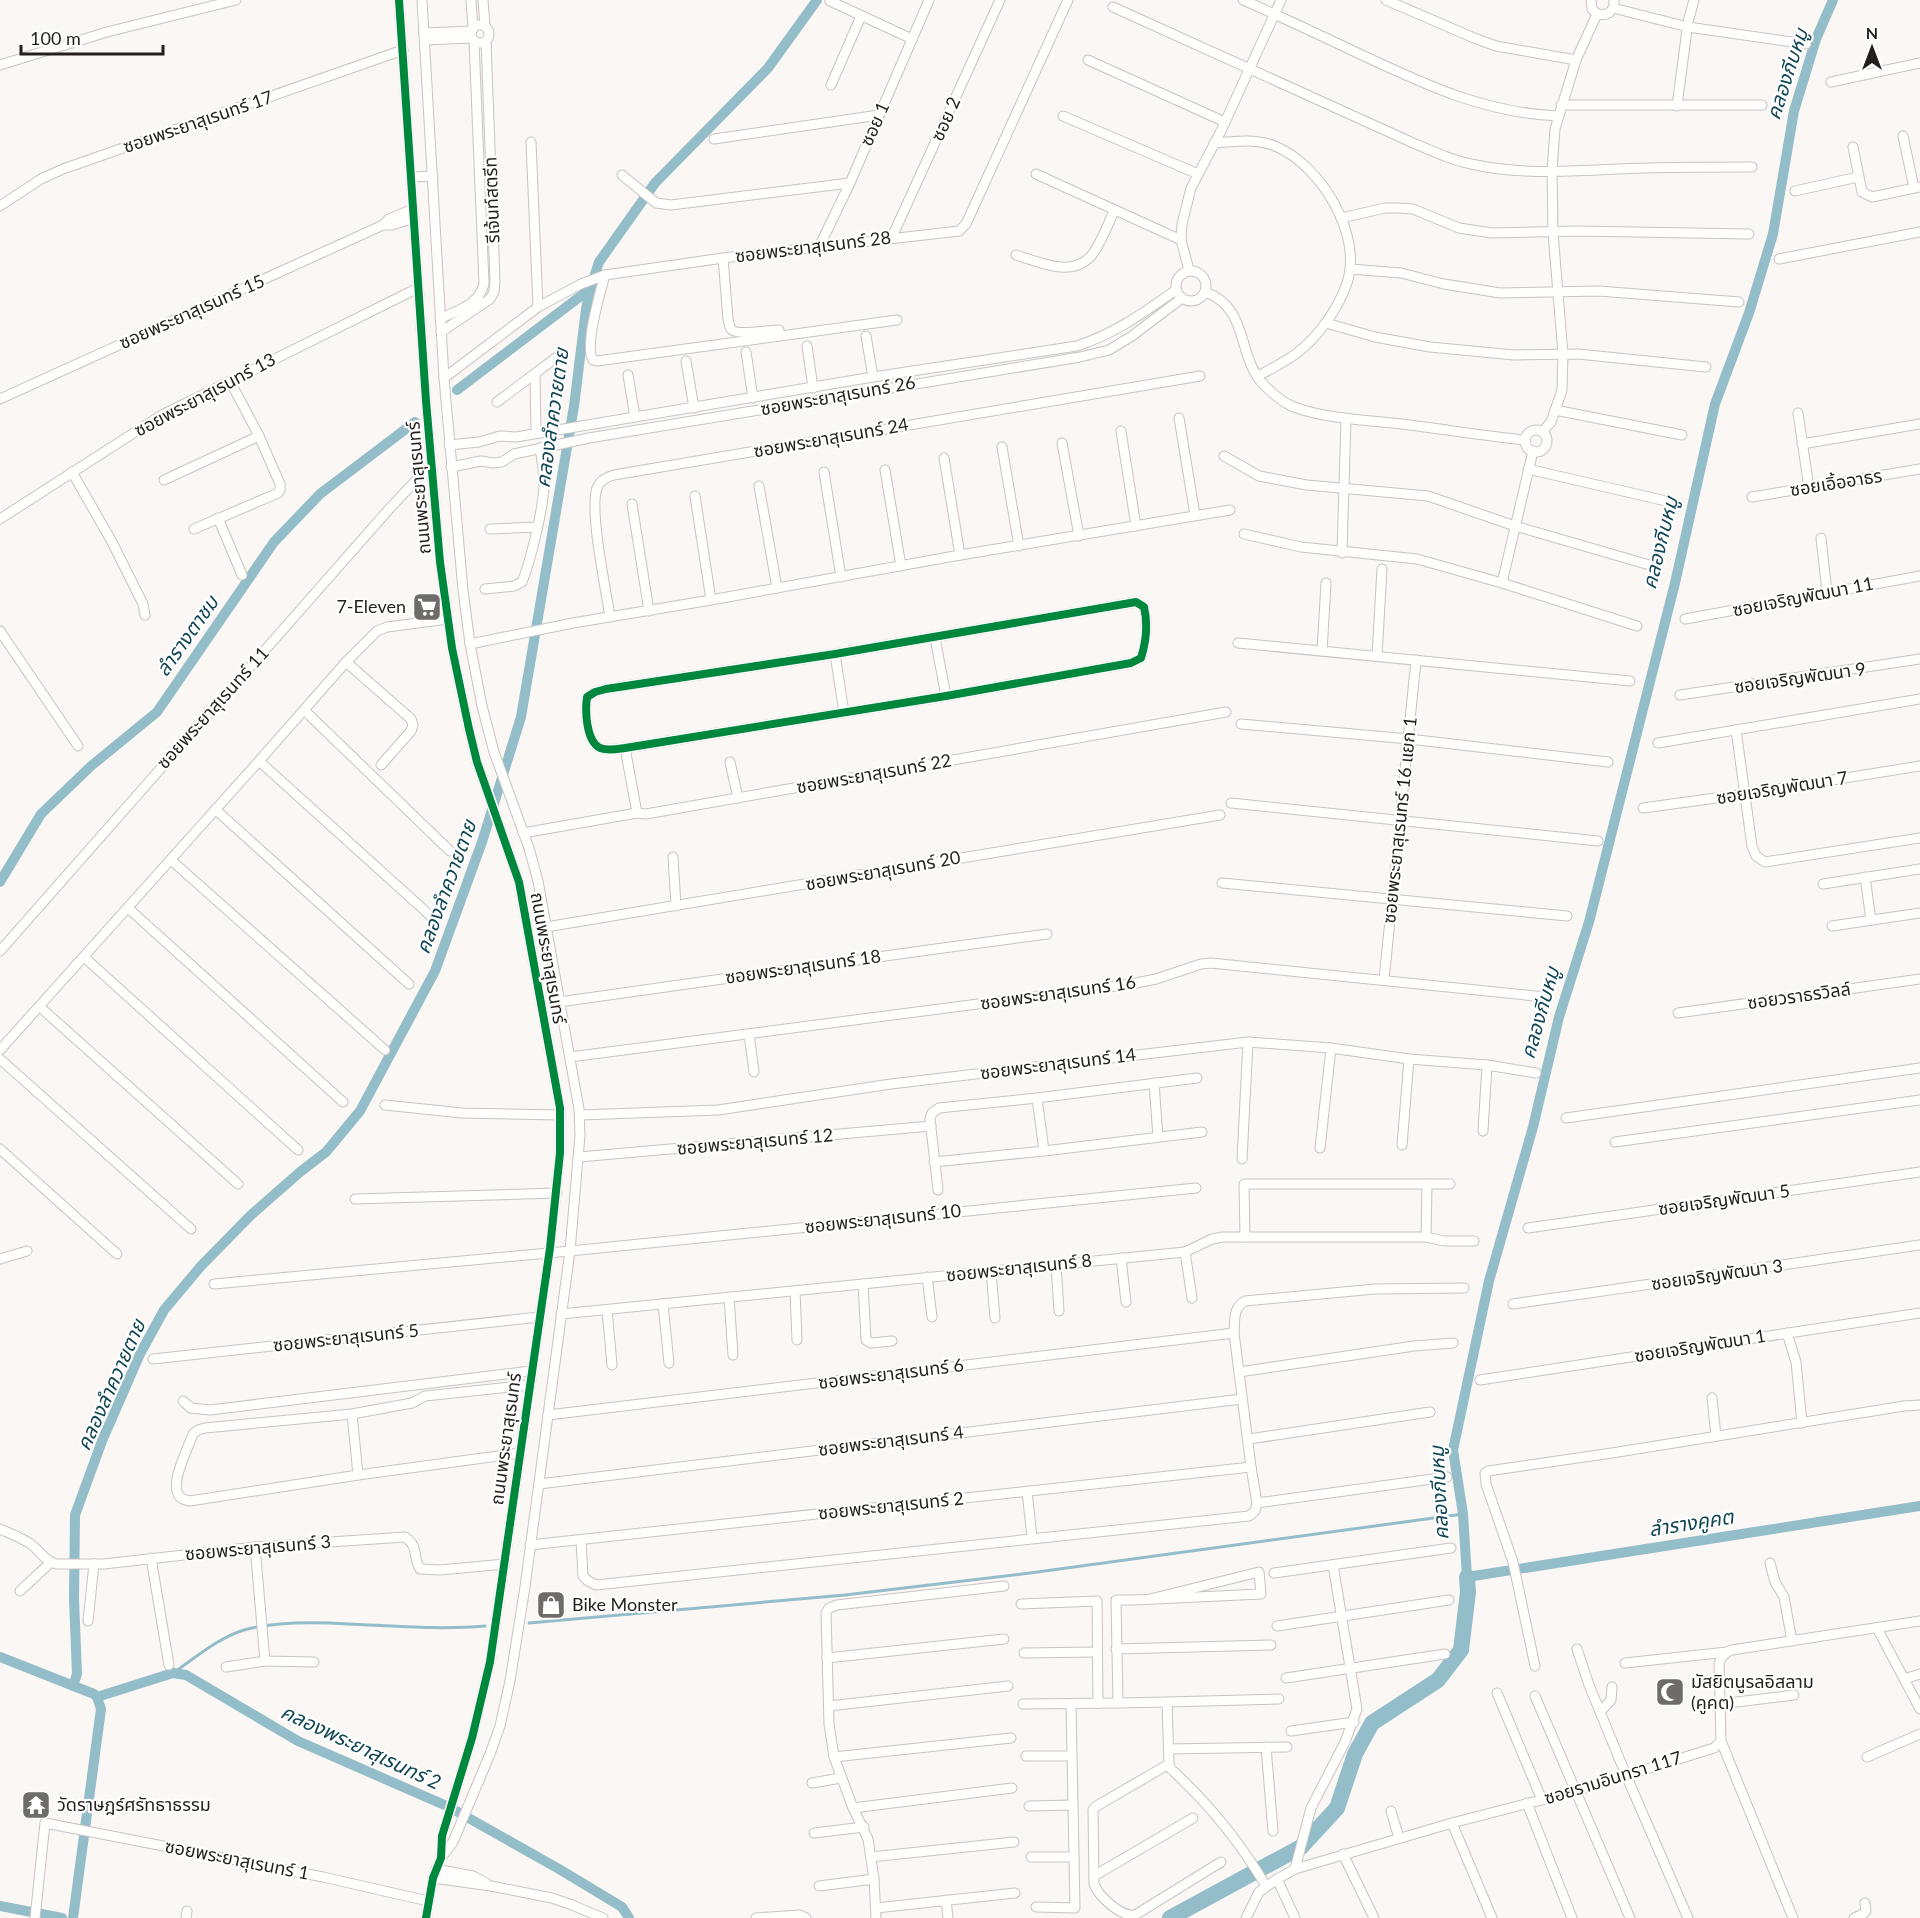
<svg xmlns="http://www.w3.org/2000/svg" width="1920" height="1918" viewBox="0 0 1920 1918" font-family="Lato,'Noto Sans Thai',sans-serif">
<rect width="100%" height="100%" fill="#faf7f4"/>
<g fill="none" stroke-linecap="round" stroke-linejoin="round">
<g stroke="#93bdc9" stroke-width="3">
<polyline points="529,1623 845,1595 1030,1573 1463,1514"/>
<path d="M173 1673C195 1658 218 1638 244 1630 276 1621 315 1622 348 1624 394 1626 440 1630 485 1626"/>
</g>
<g stroke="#93bdc9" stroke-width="10">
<polyline points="1833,0 1816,39 1794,111 1773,234 1749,313 1715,404 1675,583 1589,922 1559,1017 1533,1127 1489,1281 1453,1450 1463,1514 1467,1577 1920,1506"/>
<polyline points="457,390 590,289"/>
<polyline points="0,882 41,814 91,766 157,712 274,542 320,494 415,422"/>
<polyline points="0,1657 94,1694 97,1697 101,1709 73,1918"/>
<polyline points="73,1686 77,1674 74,1599 75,1515 102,1441 140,1354 164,1310 201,1266 251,1215 300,1172 326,1152 360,1111 435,971 482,842 521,717 574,406 586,309 590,289 599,262 655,183 768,68 817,0"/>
<polyline points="97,1697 173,1673 186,1675 298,1741 449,1807 559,1869 622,1907 629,1918"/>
<polyline points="0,1906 62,1918"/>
</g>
<polyline stroke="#93bdc9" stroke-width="16" points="1170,1918 1301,1847 1337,1808 1355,1754 1372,1723 1438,1680 1461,1650 1468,1592 1467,1577"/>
<g stroke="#c7c4c1" stroke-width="11">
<g id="minor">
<polyline points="399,0 426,401 440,562 452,648 469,729 477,762 519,882 560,1108 560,1153 550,1248 490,1662 472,1738 442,1836 441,1858 433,1878 426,1918"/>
<polyline points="422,0 444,378 463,590 470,644 482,706 494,752 529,848 538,881 579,1109 580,1135 570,1251 525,1587 510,1681 500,1726 490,1754 453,1842 441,1858"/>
<polyline points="471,0 473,29"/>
<polyline points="483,0 485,26"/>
<path d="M1243 0C1284 18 1324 37 1364 56 1428 86 1486 113 1558 116"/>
<polyline points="1386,0 1474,38 1496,46 1576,60"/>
<path d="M1591 0 1592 9C1601 20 1615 14 1614 0"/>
<polyline points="830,1 912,39"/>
<path d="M1113 7 1411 142C1432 151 1453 161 1476 165 1523 175 1571 171 1618 169 1663 167 1707 167 1752 167"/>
<polyline points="1613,8 1688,27 1806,44"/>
<circle cx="480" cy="34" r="9"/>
<polyline points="424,33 472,31"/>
<polyline points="425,40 472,38"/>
<polyline points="1088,60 1225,122"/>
<polyline points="0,65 107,32 236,0"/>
<polyline points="1831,82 1920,63"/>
<polyline points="831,85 861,16"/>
<polyline points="1561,105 1762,105"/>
<polyline points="1677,106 1688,22 1694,0"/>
<polyline points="1063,116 1198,174"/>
<polyline points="1903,136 1914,188"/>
<polyline points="714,139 879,115"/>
<polyline points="531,142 538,307"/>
<path d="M1214 143C1236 141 1257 138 1277 147 1321 166 1363 235 1347 283 1338 309 1319 336 1297 353 1285 362 1271 369 1258 376"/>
<polyline points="1853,147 1862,192 1872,197 1920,187"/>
<polyline points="1036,174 1181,240"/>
<polyline points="622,175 656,203 671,205 850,183"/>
<polyline points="411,177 433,176"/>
<polyline points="1795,191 1858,177"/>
<polyline points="0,206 41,179 63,169 403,50"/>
<polyline points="1341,218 1385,208 1399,208 1413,209 1459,228 1492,233 1578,231 1749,234"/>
<polyline points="383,225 392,225 414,218"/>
<polyline points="892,237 1000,0"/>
<polyline points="819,247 850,183 929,0"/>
<path d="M1016 255C1039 262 1071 278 1091 256 1100 246 1108 224 1114 211"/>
<path d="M723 258 728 319C729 322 729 326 731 329 736 336 771 330 779 330"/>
<polyline points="1779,259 1920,232"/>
<polyline points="1350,269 1401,273 1444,284 1500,293 1599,291 1739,302"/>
<polyline points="1189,270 1181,240 1182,224 1191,188 1220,133 1281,0"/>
<circle cx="1191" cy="286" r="15"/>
<path d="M605 275C600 293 584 346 593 360L597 361 897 320"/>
<path d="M1205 292C1250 308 1236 356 1264 385 1272 393 1283 403 1294 407 1326 419 1368 420 1402 424 1443 429 1484 436 1525 440"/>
<path d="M440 319C459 309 479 305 484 284L474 41"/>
<polyline points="1326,323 1375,337 1430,347 1514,355 1578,354 1706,367"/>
<polyline points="441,332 490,299 494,292 495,281 486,41"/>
<polyline points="866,336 873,377"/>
<polyline points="807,346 813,388"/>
<polyline points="746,352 753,398"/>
<polyline points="686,361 694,408"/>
<polyline points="535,374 536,433"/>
<polyline points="628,375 635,417"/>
<polyline points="444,378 538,307 581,284 605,275 723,258 959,231 966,224 1068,0"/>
<polyline points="0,399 383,225 389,219 413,209"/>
<polyline points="497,402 561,354"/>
<polyline points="1555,410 1682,435"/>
<polyline points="1798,413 1809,488"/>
<polyline points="1179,418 1195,515"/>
<circle cx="1536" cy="441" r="11"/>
<polyline points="1121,431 1136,526"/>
<polyline points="1542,432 1551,422 1562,390 1563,354 1553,233 1552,171 1555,129 1576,60 1597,14"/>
<polyline points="1062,443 1079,536"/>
<polyline points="1802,444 1920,424"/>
<path d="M449 445 479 442 500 436 516 437 873 377 1077 346C1116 333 1143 313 1176 290"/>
<polyline points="1002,447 1019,546"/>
<polyline points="1224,456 1259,476 1307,485 1428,496 1515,526 1653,566"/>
<polyline points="944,458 960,555"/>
<polyline points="451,467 481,461 493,463 502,462 514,454 589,438 1080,357 1109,350 1132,336 1182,298"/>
<polyline points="1528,469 1666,501"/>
<polyline points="885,470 901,566"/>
<polyline points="72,472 112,542 143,604 145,615"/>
<polyline points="824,472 841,577"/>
<polyline points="164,480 259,436"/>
<polyline points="759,486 777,588"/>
<polyline points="695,496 711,600"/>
<polyline points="1752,497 1920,469"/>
<polyline points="632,504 649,611"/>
<polyline points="218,518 242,575"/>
<polyline points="0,519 160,416 418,288"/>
<polyline points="194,529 278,493 280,490 280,484 259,436 230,381"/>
<polyline points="490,529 537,527"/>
<polyline points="1244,534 1301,547 1417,559 1502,583 1637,626"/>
<polyline points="1821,538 1827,592"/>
<polyline points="1342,553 1346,418"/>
<polyline points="1502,583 1533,451"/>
<path d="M485 589 514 586 522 582C531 560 543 509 544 486 544 473 542 460 540 448"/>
<path d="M1136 602 1144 607C1148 624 1146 642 1141 658L1131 663 946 696 625 748C617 749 608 751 600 748 586 741 585 711 587 697L595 692 606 689 835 654Z"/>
<path d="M610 617C606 589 589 511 597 488 600 480 606 477 614 475L1200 376"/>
<polyline points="1685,619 1920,576"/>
<polyline points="0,631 78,746"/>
<polyline points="935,638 946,696"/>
<polyline points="1238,643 1630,681"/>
<polyline points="470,644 573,623 711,600 960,555 1230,510"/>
<polyline points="1322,651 1326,583"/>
<polyline points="835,654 844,713"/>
<polyline points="1377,656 1382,569"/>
<polyline points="346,662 411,719 413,725 411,731 381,765"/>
<polyline points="1680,695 1920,659"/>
<polyline points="304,710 450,851"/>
<polyline points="1241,724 1409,739 1608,762"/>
<polyline points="1736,730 1752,846 1756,856 1765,862 1920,838"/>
<polyline points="1658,743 1920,699"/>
<polyline points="625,748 637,813"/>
<polyline points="259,761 433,918"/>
<polyline points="730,762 738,798"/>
<polyline points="1231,803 1598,841"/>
<polyline points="1643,808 1745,794 1920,766"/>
<polyline points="216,810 409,984"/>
<polyline points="523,833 637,813 646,814 1226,712"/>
<polyline points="673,857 676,906"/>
<polyline points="171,860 385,1050"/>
<polyline points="1865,877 1871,920"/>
<polyline points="1222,883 1567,916"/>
<polyline points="1823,884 1920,869"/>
<polyline points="128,908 343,1102"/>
<polyline points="1832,926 1920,913"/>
<polyline points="546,927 1220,815"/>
<polyline points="0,951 390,508 423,473 432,472"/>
<polyline points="84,957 298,1150"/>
<polyline points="1384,980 1416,660"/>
<polyline points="559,1002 921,951 1047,934"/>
<polyline points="40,1007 238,1184"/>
<polyline points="1678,1013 1920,979"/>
<polyline points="749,1034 754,1072"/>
<polyline points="0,1050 259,761 346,662 377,631 387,627 448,619"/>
<polyline points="570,1057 1131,984 1156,979 1201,964 1211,963 1545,997"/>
<polyline points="0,1059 191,1229"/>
<polyline points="1154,1083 1158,1137"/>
<polyline points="1037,1098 1044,1151"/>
<polyline points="385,1105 462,1113 560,1115"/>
<polyline points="580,1115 718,1110 891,1084 1248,1042 1331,1048 1409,1059 1487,1065 1536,1073"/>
<polyline points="1566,1118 1920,1068"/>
<polyline points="1483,1131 1487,1065"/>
<polyline points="1615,1142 1920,1100"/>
<polyline points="1402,1145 1409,1059"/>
<polyline points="1320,1148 1331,1048"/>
<polyline points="0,1149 117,1254"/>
<polyline points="579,1157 931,1126"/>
<polyline points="1242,1159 1248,1042"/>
<polyline points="934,1162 1044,1151 1202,1132"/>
<polyline points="938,1190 930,1119 932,1113 939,1108 1037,1098 1197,1078"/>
<polyline points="355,1199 557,1193"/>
<polyline points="1528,1228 1920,1172"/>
<polyline points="1245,1237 1244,1184 1450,1184"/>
<polyline points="1426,1237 1427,1184"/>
<polyline points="1185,1252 1192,1298"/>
<polyline points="1121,1258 1126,1302"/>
<polyline points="0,1259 27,1251"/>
<polyline points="1056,1264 1059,1311"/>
<polyline points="991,1271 995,1318"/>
<polyline points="927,1277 932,1317"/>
<polyline points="214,1284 570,1251 1196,1188"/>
<polyline points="863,1284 866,1340 871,1343 892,1341"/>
<polyline points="795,1291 797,1340"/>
<polyline points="729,1297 733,1355"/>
<polyline points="663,1304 669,1363"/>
<polyline points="1513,1304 1920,1245"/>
<polyline points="607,1310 612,1365"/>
<polyline points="561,1314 1185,1252 1212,1239 1223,1237 1426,1237 1444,1241 1474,1241"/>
<polyline points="1787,1333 1796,1362 1802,1423"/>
<polyline points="153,1359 539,1317"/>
<polyline points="1239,1372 1414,1346 1453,1343"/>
<polyline points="1480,1380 1920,1313"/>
<polyline points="1712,1398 1716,1436"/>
<polyline points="183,1401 191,1408 210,1410 531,1371"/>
<polyline points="352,1414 358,1475"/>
<polyline points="548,1415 1234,1333"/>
<polyline points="1249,1439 1430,1412"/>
<path d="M520 1453 358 1475 190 1501C185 1500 180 1499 178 1494 171 1481 188 1448 193 1434L198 1430 205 1428 352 1414 412 1403 425 1396 529 1385"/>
<polyline points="539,1484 1242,1399"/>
<polyline points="1027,1491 1032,1538"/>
<polyline points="1257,1503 1447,1477"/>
<path d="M0 1529C11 1534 23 1538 32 1545 41 1552 45 1561 56 1564H104L255 1547 405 1537C420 1548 412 1556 420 1569L440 1570 505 1564"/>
<path d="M581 1540 583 1576 588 1581 596 1585 1249 1516 1255 1511 1257 1503 1251 1467 1234 1333C1235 1319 1233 1308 1245 1301L1375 1289 1464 1288"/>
<polyline points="530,1545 1251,1467"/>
<polyline points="255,1547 265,1661 314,1662"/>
<polyline points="151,1558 169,1665"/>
<polyline points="1770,1563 1775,1582 1784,1597 1792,1641"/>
<polyline points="1274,1573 1451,1548"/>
<polyline points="20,1591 50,1563"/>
<path d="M1150 1599 1259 1572 1261 1594 1134 1600H1116L1118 1703 1167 1702 1169 1764 1171 1769C1208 1803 1240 1842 1266 1886"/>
<polyline points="1021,1604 1097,1601 1098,1703"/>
<polyline points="88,1621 94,1564"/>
<polyline points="1277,1626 1449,1600"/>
<polyline points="1877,1628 1920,1709"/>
<polyline points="1116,1649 1271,1645"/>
<polyline points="1577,1649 1589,1685 1626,1775 1688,1918"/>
<polyline points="1024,1653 1097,1652"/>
<polyline points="827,1658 1004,1639"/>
<polyline points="1625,1663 1727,1652"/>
<polyline points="1535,1666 1513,1562 1486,1484 1485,1473 1488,1471 1612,1453 1904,1406 1920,1405"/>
<polyline points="226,1667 265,1661"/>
<polyline points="1286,1678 1445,1654"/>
<polyline points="1904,1679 1920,1674"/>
<polyline points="1497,1693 1542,1800"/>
<polyline points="1535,1696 1630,1918"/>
<polyline points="1167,1702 1279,1699"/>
<polyline points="1023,1704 1118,1703"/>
<polyline points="1720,1704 1794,1695"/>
<polyline points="829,1706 1008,1686"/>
<polyline points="1600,1712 1611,1700 1612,1687"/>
<polyline points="1291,1731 1354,1722"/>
<polyline points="1266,1747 1273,1831"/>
<polyline points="1168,1749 1287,1747"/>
<polyline points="1026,1756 1072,1756"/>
<polyline points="834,1757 1011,1738"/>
<polyline points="1867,1757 1920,1734"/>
<path d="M1169 1764 1095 1807 1093 1810 1094 1884C1099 1897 1121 1917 1135 1915L1221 1862"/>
<polyline points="812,1783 841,1778"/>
<polyline points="1527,1803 1572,1918"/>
<polyline points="1029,1806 1073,1805"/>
<polyline points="853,1808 1012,1788"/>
<polyline points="1391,1811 1399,1838"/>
<polyline points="1452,1823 1492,1918"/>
<polyline points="814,1833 864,1827"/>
<polyline points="1343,1854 1374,1918"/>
<polyline points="871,1857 1014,1842"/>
<polyline points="1031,1857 1074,1857"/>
<polyline points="436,1869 473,1876 486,1883"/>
<polyline points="1295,1869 1311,1808 1345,1742 1357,1709 1333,1565"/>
<polyline points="1094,1876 1193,1818"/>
<polyline points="433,1878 491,1886 552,1898 572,1905 603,1918"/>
<polyline points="1277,1879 1295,1918"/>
<polyline points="819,1886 874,1879"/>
<polyline points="946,1900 948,1918"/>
<polyline points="1036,1907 1075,1908 1071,1704"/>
<polyline points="876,1908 1015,1893"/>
<polyline points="35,1918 45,1823 323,1877 428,1901"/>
<polyline points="186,1918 187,1911"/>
<polyline points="756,1918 800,1915 806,1918"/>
<polyline points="876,1918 874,1879 868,1839 853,1808 834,1757 829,1724 826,1613 829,1608 837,1605 1004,1586"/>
<polyline points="1246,1918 1259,1892 1277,1879 1295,1869 1452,1823 1576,1791 1714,1748 1721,1741"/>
<polyline points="1793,1918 1721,1741 1719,1664 1721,1658 1727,1652 1732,1650 1920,1621"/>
<polyline points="1854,1918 1863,1914 1866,1911 1865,1903"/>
</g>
</g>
<use href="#minor" stroke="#fefefd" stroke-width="9"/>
<g stroke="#fff" stroke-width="11">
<g id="cycleway">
<polyline points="399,0 426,401 440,562 452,648 469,729 477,762 519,882 560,1108 560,1153 550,1248 490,1662 472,1738 442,1836 441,1858 433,1878 426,1918"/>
<path d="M1136 602 1144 607C1148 624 1146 642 1141 658L1131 663 946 696 625 748C617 749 608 751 600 748 586 741 585 711 587 697L595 692 606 689 835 654Z"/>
</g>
</g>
<use href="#cycleway" stroke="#00873e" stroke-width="8"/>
</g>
<defs>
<g id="supermarket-square" transform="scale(1.5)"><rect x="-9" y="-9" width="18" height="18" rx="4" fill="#6f6b68" stroke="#fff"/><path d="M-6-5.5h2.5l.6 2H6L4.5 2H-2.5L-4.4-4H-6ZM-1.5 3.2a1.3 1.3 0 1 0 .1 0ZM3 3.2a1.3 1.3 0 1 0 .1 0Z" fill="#fff"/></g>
<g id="shop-square" transform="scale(1.5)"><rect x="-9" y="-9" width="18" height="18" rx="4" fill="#6f6b68" stroke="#fff"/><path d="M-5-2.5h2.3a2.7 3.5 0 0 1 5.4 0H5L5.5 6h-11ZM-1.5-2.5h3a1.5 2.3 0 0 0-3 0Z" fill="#fff"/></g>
<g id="mosque-square" transform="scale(1.5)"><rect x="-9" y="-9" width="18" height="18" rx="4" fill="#6f6b68" stroke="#fff"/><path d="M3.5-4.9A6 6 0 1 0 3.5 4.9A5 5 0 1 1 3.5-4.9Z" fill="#fff"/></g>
<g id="temple-square" transform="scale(1.5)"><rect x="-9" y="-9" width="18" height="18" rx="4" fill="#6f6b68" stroke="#fff"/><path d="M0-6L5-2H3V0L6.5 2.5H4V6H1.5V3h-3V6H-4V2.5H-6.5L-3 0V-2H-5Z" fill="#fff"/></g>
</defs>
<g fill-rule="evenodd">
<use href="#supermarket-square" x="427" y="607"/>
<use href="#shop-square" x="551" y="1605"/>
<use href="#mosque-square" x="1670" y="1692"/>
<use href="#temple-square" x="36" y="1805"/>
</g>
<g text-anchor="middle" stroke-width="4.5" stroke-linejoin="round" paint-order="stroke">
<g font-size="18" fill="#241f1c" stroke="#fff">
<text transform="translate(946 119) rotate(-66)" y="6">ซอย 2</text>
<text transform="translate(198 122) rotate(-19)" y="6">ซอยพระยาสุเรนทร์ 17</text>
<text transform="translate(875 124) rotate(-66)" y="6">ซอย 1</text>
<text transform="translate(492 200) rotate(-92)" y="6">รีเจ้นท์สตรีท</text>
<text transform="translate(813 247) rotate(-7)" y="6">ซอยพระยาสุเรนทร์ 28</text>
<text transform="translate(192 312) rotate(-24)" y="6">ซอยพระยาสุเรนทร์ 15</text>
<text transform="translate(205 395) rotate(-28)" y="6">ซอยพระยาสุเรนทร์ 13</text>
<text transform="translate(838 396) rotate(-10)" y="6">ซอยพระยาสุเรนทร์ 26</text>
<text transform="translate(831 438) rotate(-10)" y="6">ซอยพระยาสุเรนทร์ 24</text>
<text transform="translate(1836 483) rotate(-9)" y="6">ซอยเอิ้ออาธร</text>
<text transform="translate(419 488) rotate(-95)" y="6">ถนนพระยาสุเรนทร์</text>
<text transform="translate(1803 597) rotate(-11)" y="6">ซอยเจริญพัฒนา 11</text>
<text transform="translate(1800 678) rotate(-8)" y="6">ซอยเจริญพัฒนา 9</text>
<text transform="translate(213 708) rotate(-48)" y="6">ซอยพระยาสุเรนทร์ 11</text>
<text transform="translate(874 774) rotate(-10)" y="6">ซอยพระยาสุเรนทร์ 22</text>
<text transform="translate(1782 788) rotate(-9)" y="6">ซอยเจริญพัฒนา 7</text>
<text transform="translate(1400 820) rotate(-84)" y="6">ซอยพระยาสุเรนทร์ 16 แยก 1</text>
<text transform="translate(883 871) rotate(-10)" y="6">ซอยพระยาสุเรนทร์ 20</text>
<text transform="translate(548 958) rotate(80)" y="6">ถนนพระยาสุเรนทร์</text>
<text transform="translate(803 967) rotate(-8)" y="6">ซอยพระยาสุเรนทร์ 18</text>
<text transform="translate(1058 993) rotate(-8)" y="6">ซอยพระยาสุเรนทร์ 16</text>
<text transform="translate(1799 996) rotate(-8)" y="6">ซอยวราธรวิลล์</text>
<text transform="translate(1058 1064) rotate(-7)" y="6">ซอยพระยาสุเรนทร์ 14</text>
<text transform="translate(755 1142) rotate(-5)" y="6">ซอยพระยาสุเรนทร์ 12</text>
<text transform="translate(1724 1200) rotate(-8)" y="6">ซอยเจริญพัฒนา 5</text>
<text transform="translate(883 1219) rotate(-6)" y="6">ซอยพระยาสุเรนทร์ 10</text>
<text transform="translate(1019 1268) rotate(-6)" y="6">ซอยพระยาสุเรนทร์ 8</text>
<text transform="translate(1717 1275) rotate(-8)" y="6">ซอยเจริญพัฒนา 3</text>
<text transform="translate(346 1338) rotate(-6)" y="6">ซอยพระยาสุเรนทร์ 5</text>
<text transform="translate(1700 1346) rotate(-9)" y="6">ซอยเจริญพัฒนา 1</text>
<text transform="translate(891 1374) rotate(-7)" y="6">ซอยพระยาสุเรนทร์ 6</text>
<text transform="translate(506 1439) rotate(-82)" y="6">ถนนพระยาสุเรนทร์</text>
<text transform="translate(891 1441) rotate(-7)" y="6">ซอยพระยาสุเรนทร์ 4</text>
<text transform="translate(891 1506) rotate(-6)" y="6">ซอยพระยาสุเรนทร์ 2</text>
<text transform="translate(258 1548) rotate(-5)" y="6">ซอยพระยาสุเรนทร์ 3</text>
<text transform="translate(1613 1778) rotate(-17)" y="6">ซอยรามอินทรา 117</text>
<text transform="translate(237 1860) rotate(11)" y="6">ซอยพระยาสุเรนทร์ 1</text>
</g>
<g font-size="18" fill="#241f1c" stroke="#fff" text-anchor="start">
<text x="406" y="613" text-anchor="end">7-Eleven</text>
<text x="572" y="1611">Bike Monster</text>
<text x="1691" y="1688">มัสยิตนูรลอิสลาม<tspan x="1691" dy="21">(คูคต)</tspan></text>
<text x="57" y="1811">วัดราษฎร์ศรัทธาธรรม</text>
</g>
<g font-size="20" font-style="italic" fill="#0f4554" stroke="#fff">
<text transform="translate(1787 74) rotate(-72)" y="7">คลองกีบหมู</text>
<text transform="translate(552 418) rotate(-82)" y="7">คลองลำควายตาย</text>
<text transform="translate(1660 543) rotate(-76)" y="7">คลองกีบหมู</text>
<text transform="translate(187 636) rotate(-55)" y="7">ลำรางตาชม</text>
<text transform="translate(446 887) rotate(-70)" y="7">คลองลำควายตาย</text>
<text transform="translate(1540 1013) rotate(-74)" y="7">คลองกีบหมู</text>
<text transform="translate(111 1385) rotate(-66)" y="7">คลองลำควายตาย</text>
<text transform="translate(1439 1493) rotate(-93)" y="7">คลองกีบหมู</text>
<text transform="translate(1691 1523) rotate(-9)" y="7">ลำรางคูคต</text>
<text transform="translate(361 1747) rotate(25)" y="7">คลองพระยาสุเรนทร์ 2</text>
</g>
</g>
<g transform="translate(1872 48)" stroke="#ffffff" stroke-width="4.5" paint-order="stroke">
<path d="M0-4.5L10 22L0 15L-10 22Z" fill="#241f1c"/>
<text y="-9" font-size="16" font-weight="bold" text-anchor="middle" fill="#241f1c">N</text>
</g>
<path d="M21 45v9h142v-9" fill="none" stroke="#241f1c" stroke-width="3"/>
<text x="30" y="45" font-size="18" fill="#241f1c" stroke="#ffffff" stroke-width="4.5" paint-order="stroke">100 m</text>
</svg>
